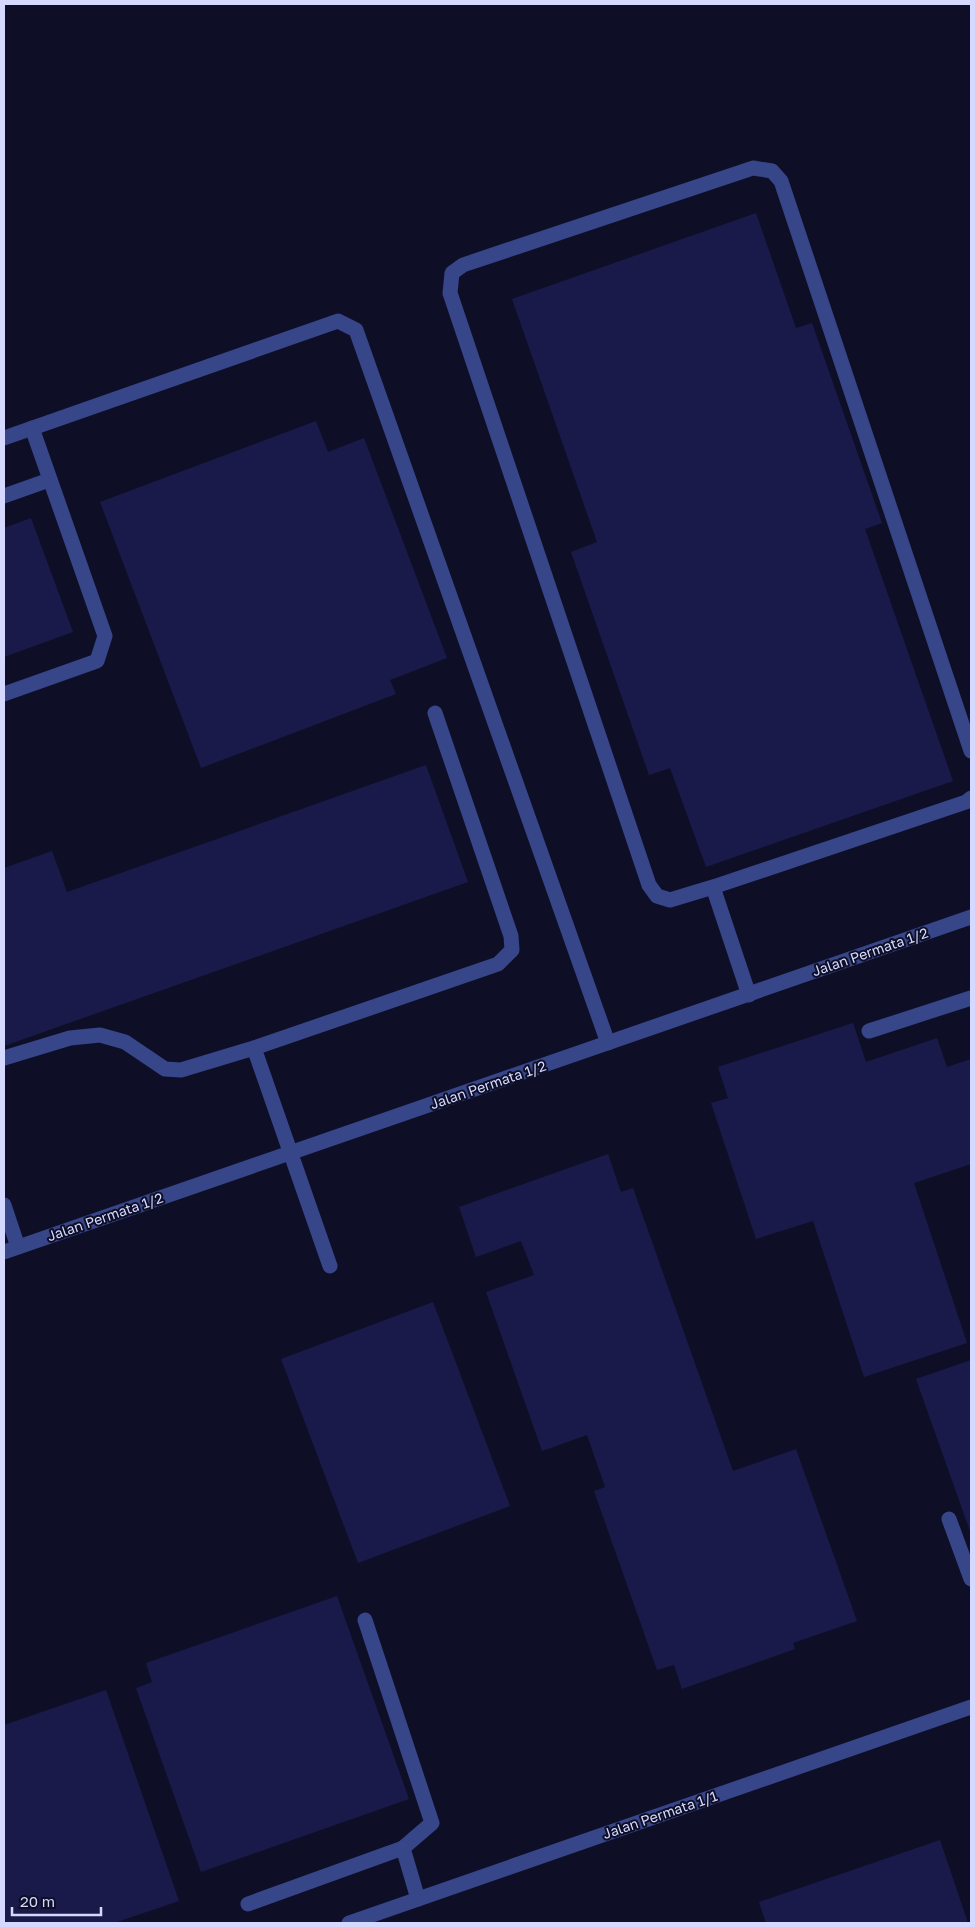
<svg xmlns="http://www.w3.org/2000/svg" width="975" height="1927" viewBox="0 0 975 1927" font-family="'Golos Text',sans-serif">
<rect width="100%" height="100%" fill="#0e0f27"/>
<g fill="#191a49">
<polygon points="756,213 796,328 812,323 882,523 865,529 953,781 706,867 670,768 649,775 571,552 597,542 512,299"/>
<polygon points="316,421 328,452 364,438 447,658 390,680 396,694 201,768 100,502"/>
<polygon points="31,518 73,632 4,657 4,528"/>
<polygon points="426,765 468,882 4,1046 4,868 52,851 67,892"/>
<polygon points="853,1023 866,1062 937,1038 947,1067 971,1059 971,1164 914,1183 967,1343 864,1377 813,1221 756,1239 711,1103 728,1098 718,1067"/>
<polygon points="608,1154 621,1192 633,1188 733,1471 796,1449 857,1621 793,1643 795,1649 682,1689 674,1665 657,1670 594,1491 605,1487 587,1435 542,1451 486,1292 534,1275 521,1241 476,1257 459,1207"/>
<polygon points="433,1302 510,1506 358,1563 281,1359"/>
<polygon points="971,1360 971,1534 916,1379"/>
<polygon points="337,1596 409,1799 201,1872 136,1688 152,1682 146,1663"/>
<polygon points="106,1690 179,1901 114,1923 4,1923 4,1725"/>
<polygon points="940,1840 968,1923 766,1923 759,1902"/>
</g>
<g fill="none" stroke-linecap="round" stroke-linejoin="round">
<g stroke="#374589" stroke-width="15">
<polyline points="4,438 338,321 356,330 608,1043"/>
<polyline points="4,496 49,480"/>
<polyline points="4,694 97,661 105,636 32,428"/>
<polyline points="971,751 781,181 772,171 753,168 463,265 452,273 450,293 649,885 657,896 670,900 713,887 966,802 971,798"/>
<polyline points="713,887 749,995"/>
<polyline points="869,1031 971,998"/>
<polyline points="4,1058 70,1038 100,1035 125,1042 165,1069 181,1070 254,1048"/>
<polyline points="4,1205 18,1247"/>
<polyline points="4,1252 971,917"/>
<polyline points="330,1266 254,1048 498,964 512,950 511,936 435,713"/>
<polyline points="949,1519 971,1579"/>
<polyline points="365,1620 432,1823 403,1848 418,1899"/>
<polyline points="248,1904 403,1848"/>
<polyline points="349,1923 971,1707"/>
</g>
</g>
<g text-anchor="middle" stroke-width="4" stroke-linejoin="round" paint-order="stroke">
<g font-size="14" fill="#d5d9ff" stroke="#0e0f27">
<text transform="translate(870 952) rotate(-19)" y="5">Jalan Permata 1/2</text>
<text transform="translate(488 1085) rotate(-19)" y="5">Jalan Permata 1/2</text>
<text transform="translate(105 1217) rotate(-19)" y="5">Jalan Permata 1/2</text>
<text transform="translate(660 1815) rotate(-19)" y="5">Jalan Permata 1/1</text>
</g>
</g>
<rect width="975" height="1927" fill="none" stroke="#d5d9ff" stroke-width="10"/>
<path d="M12 1907v8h89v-8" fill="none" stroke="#d5d9ff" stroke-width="2.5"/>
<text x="20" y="1907" font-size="15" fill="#d5d9ff" stroke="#0e0f27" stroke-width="4" paint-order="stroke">20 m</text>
</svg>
